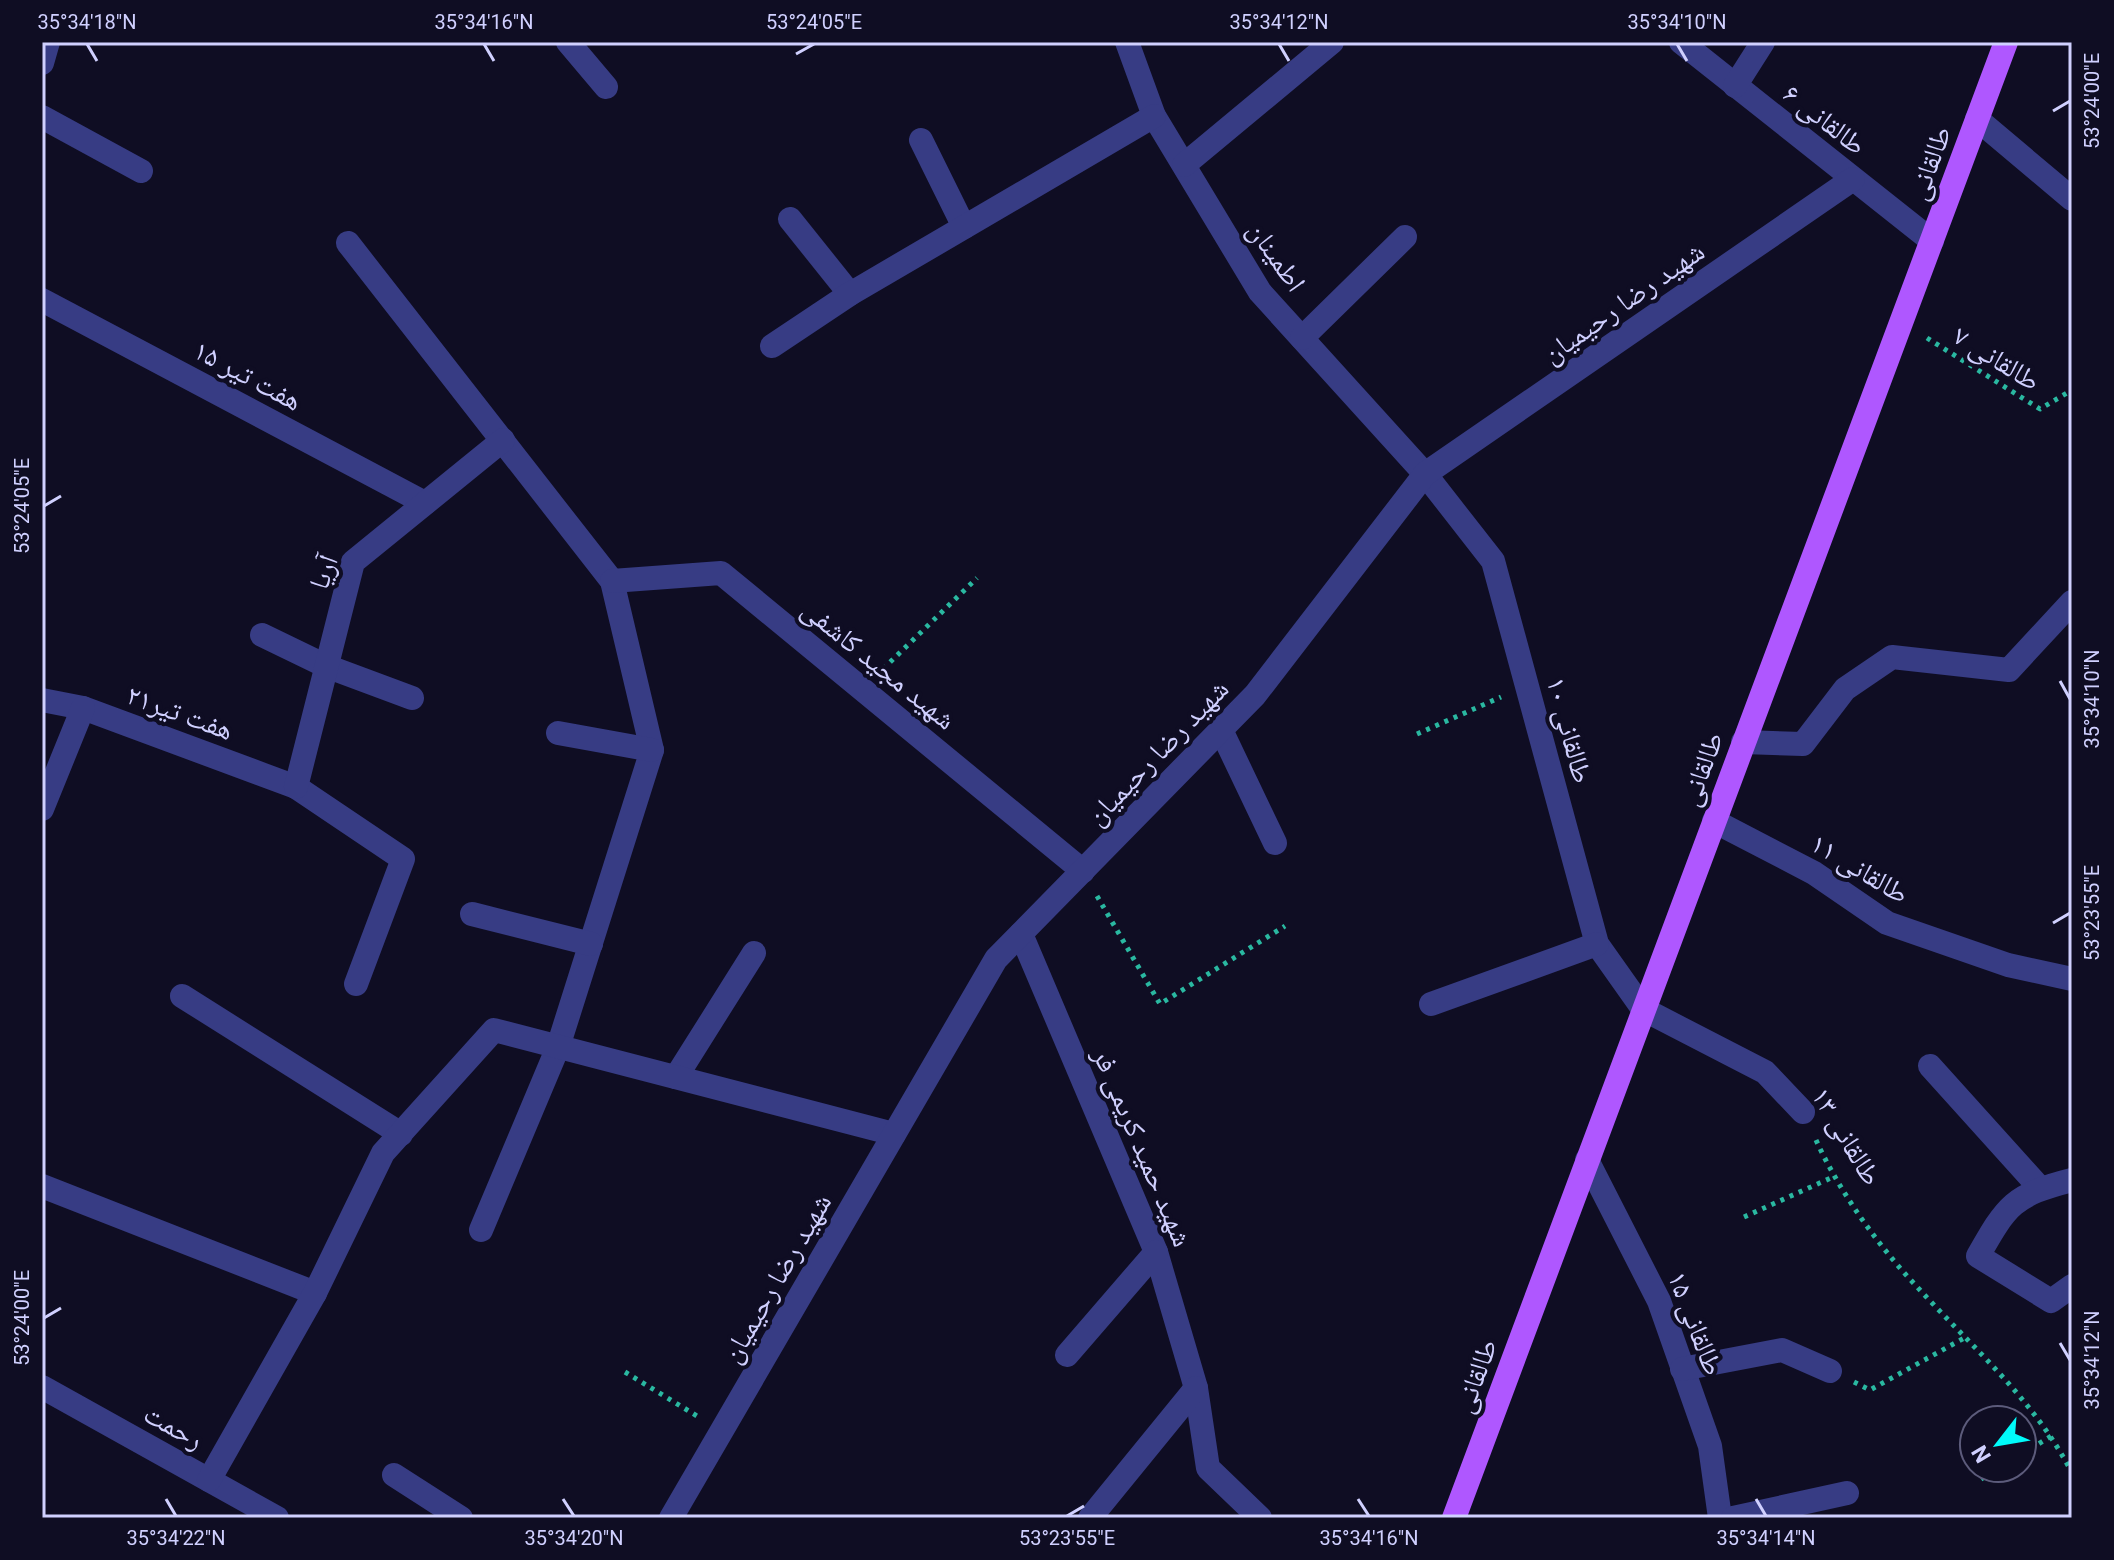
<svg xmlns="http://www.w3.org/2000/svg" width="2114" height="1560" viewBox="0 0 2114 1560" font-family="Roboto,'Noto Naskh Arabic',sans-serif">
<rect width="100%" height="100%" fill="#0f0d23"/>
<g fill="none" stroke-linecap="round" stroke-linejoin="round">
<g stroke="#2ab8a1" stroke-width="5" stroke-dasharray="4 6" stroke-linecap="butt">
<polyline points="1927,338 2040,409 2072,390"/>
<polyline points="883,669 977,578"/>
<polyline points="1417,734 1501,697"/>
<polyline points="1097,896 1160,1004 1285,926"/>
<path d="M1816 1140C1840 1193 1879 1247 1920 1290 1974 1349 2035 1401 2072 1473"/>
<polyline points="1744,1217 1833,1177"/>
<polyline points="625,1372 697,1416"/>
<polyline points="1854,1382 1870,1390 1966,1337"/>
<polyline points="2022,1454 2053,1435"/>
<polyline points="1981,1479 1999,1468"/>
</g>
<g stroke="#373c84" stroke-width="24">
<polyline points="568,42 606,87"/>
<polyline points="1127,42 1154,116 1260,292 1425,474 1493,561 1597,944 1643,1009 1765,1072 1803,1112"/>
<polyline points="1681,42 1932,241"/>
<polyline points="42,63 48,42"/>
<polyline points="1735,86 1763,42"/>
<polyline points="42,117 141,171"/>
<polyline points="1977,119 2072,199"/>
<polyline points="921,140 964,227"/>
<polyline points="1184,165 1332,42"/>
<polyline points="790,219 850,294"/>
<polyline points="348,243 612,581 652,750 558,1047 481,1230"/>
<polyline points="42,300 425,503"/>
<polyline points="1302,338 1405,237"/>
<polyline points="772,346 850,294 1154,116"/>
<polyline points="612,581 721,573 1083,871"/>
<polyline points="262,635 326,666 412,698"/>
<polyline points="42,700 83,708 296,787 403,859 356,984"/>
<polyline points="1221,730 1275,843"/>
<polyline points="558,733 652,750"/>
<polyline points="1743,742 1803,744 1845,689 1892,657 2009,670 2072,602"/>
<polyline points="296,787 353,562 503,440"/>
<polyline points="42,809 83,708"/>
<polyline points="1714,821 1814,873 1887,923 2008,965 2072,979"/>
<polyline points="472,914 591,944"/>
<polyline points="1021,934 1156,1252 1196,1388 1208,1468 1260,1518"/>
<polyline points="182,996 401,1134"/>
<polyline points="1431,1004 1597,944"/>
<polyline points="1930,1066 2040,1188"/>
<polyline points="676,1077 754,953"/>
<polyline points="1587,1160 1659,1301 1710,1446 1720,1518"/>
<path d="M2072 1180C2013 1195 2007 1205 1978 1256L2051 1301 2072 1286"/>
<polyline points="42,1186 315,1293"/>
<polyline points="1067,1355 1156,1252"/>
<polyline points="1682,1369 1782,1350 1830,1371"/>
<polyline points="42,1387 277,1518"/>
<polyline points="394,1475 461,1518"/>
<polyline points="209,1480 315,1293 383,1153 494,1030 894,1134"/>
<polyline points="671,1518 996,959 1255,695 1425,474 1853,179"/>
<polyline points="1090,1518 1196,1388"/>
<polyline points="1733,1518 1847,1493"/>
</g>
<polyline stroke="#af57ff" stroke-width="24" points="1454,1518 2006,42"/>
</g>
<path fill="none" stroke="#d0d0ff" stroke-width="3" d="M87 44 97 61M484 44 494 61M1279 44 1289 61M1677 44 1687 61M796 54 814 44M2053 111 2070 101M44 506 61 496M2060 681 2070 699M2053 923 2070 913M44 1318 61 1308M2060 1343 2070 1360M166 1499 176 1516M563 1499 574 1516M1358 1499 1369 1516M1756 1499 1766 1516M1067 1516 1084 1506"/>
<g text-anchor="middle" stroke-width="8" stroke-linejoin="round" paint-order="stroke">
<g font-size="28" fill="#d0d0ff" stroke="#0f0d23">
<text transform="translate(1825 119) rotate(38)" y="10">طالقانی ۶</text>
<text transform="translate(1929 163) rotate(-70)" y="10">طالقانی</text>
<text transform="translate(1277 256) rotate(55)" y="10">اطمینان</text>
<text transform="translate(1623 302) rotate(-35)" y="10">شهید رضا رحیمیان</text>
<text transform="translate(1997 358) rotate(32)" y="10">طالقانی ۷</text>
<text transform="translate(248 375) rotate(28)" y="10">هفت تیر ۱۵</text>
<text transform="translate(323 572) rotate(-69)" y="10">آریا</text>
<text transform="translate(879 664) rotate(39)" y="10">شهید مجید کاشفی</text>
<text transform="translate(180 712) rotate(20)" y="10">هفت تیر۲۱</text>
<text transform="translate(1570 730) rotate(75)" y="10">طالقانی ۱۰</text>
<text transform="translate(1157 752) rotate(-46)" y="10">شهید رضا رحیمیان</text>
<text transform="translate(1701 769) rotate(-70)" y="10">طالقانی</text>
<text transform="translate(1860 868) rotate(31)" y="10">طالقانی ۱۱</text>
<text transform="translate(1847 1136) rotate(59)" y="10">طالقانی ۱۳</text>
<text transform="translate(1143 1147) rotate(67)" y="10">شهید حمید کریمی فر</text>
<text transform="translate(776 1278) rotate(-60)" y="10">شهید رضا رحیمیان</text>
<text transform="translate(1696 1323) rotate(69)" y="10">طالقانی ۱۵</text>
<text transform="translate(1475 1376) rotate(-70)" y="10">طالقانی</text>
<text transform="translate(174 1426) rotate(29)" y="10">رحمت</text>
</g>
</g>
<rect width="2114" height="1560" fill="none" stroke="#0f0d23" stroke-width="88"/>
<g transform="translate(1998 1444) rotate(239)"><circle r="38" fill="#0f0d23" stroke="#5c5b7b" stroke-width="2"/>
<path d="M0-6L14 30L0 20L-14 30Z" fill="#00fbfa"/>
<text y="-12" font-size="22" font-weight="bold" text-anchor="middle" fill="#d0d0ff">N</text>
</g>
<rect x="44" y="44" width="2026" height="1472" fill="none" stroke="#d0d0ff" stroke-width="3"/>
<g font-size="20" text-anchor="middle" fill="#d0d0ff">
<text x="87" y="29">35°34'18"N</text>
<text x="484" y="29">35°34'16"N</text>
<text x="814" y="29">53°24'05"E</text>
<text x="1279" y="29">35°34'12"N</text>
<text x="1677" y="29">35°34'10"N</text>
<text transform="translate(2092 101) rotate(-90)" y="7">53°24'00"E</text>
<text transform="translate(22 506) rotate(-90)" y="7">53°24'05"E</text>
<text transform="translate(2092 699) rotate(-90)" y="7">35°34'10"N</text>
<text transform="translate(2092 913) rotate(-90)" y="7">53°23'55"E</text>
<text transform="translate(22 1318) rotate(-90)" y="7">53°24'00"E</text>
<text transform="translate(2092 1360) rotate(-90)" y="7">35°34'12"N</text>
<text x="176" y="1545">35°34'22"N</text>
<text x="574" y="1545">35°34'20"N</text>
<text x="1067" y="1545">53°23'55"E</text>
<text x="1369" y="1545">35°34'16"N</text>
<text x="1766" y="1545">35°34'14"N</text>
</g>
</svg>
